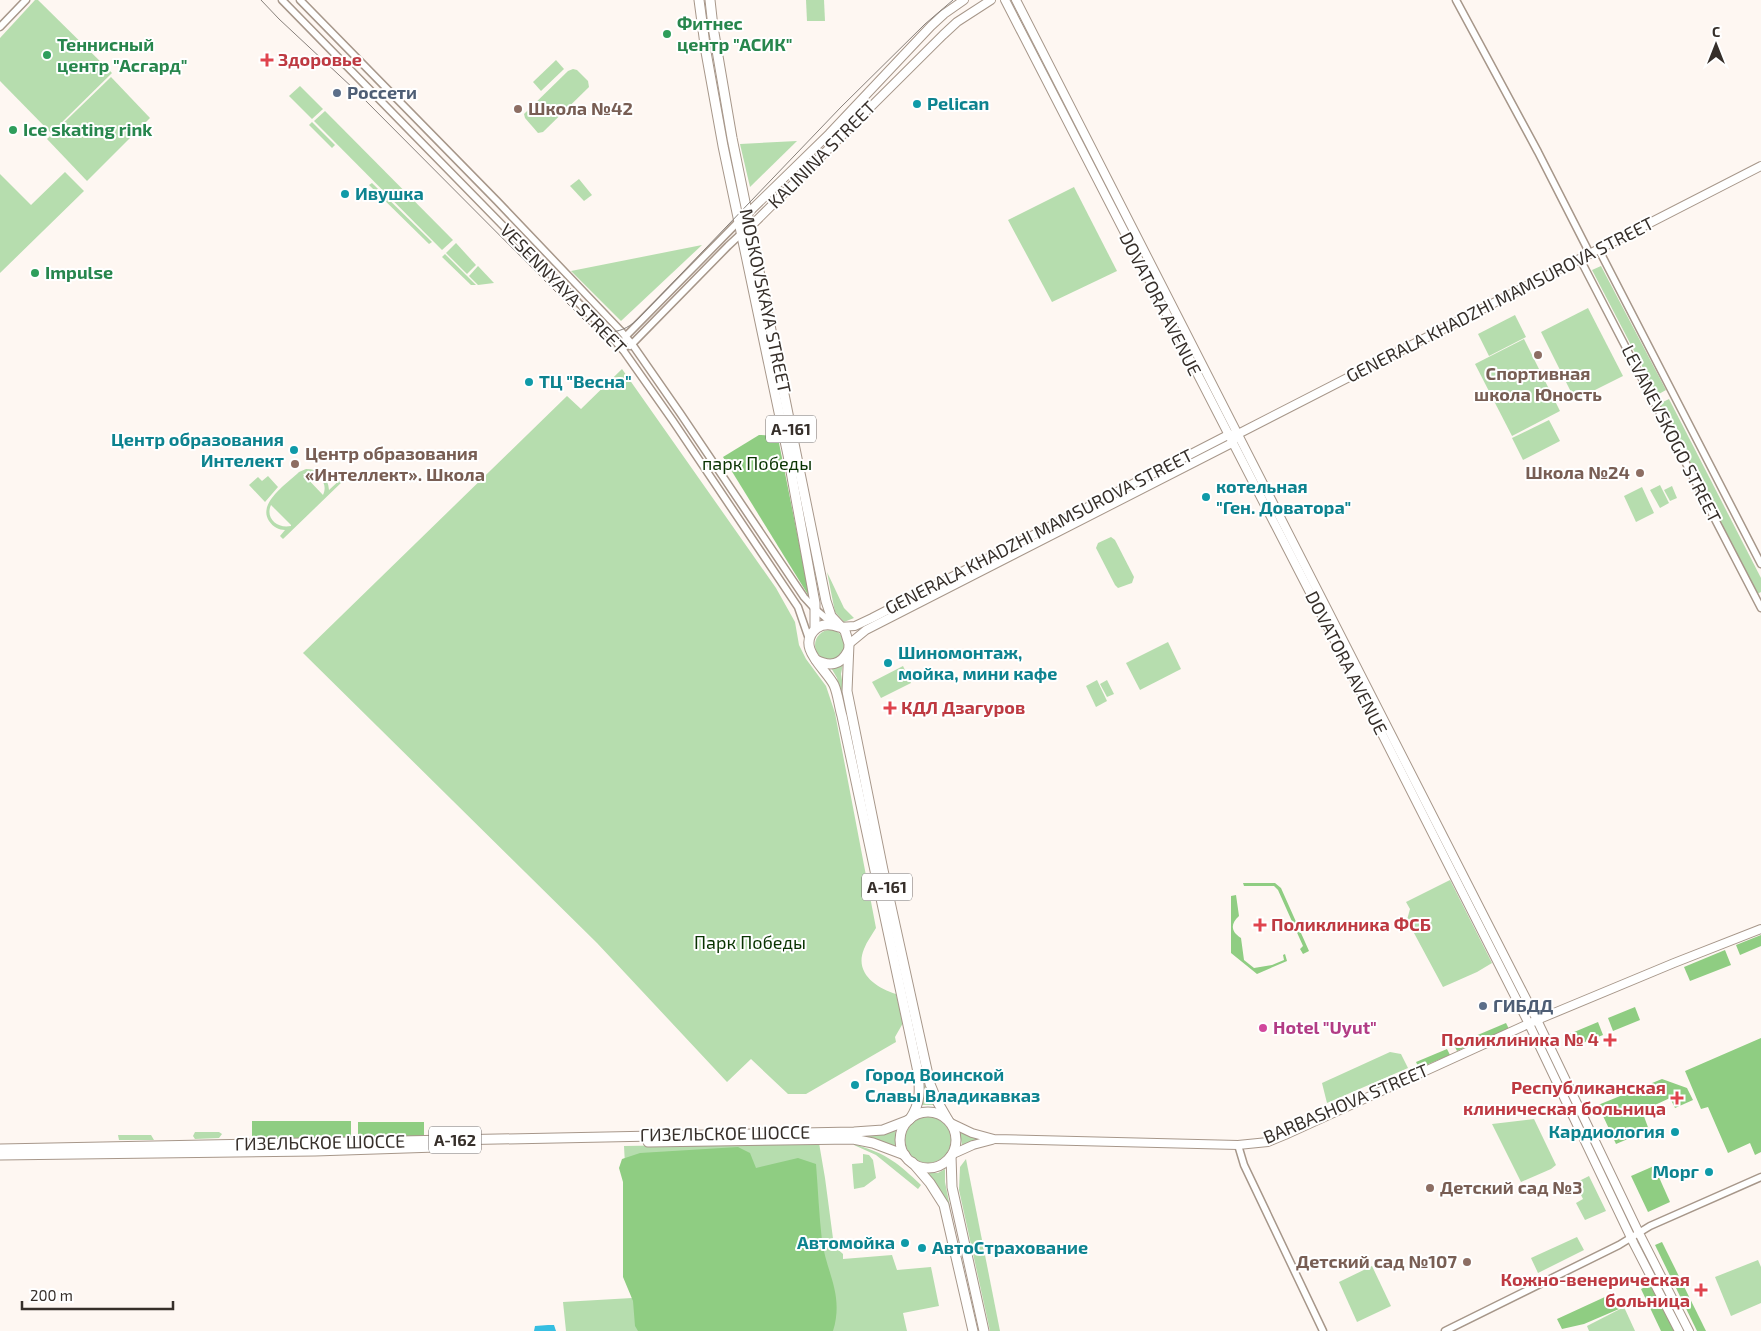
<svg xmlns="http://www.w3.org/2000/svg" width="1761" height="1331" viewBox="0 0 1761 1331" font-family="'Exo 2',sans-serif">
<rect width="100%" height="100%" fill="#fef7f2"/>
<g fill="#b6ddae" fill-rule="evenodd">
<polygon points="35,0 38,0 112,73 51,133 0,81 0,38"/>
<polygon points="806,0 824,0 825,21 807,21"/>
<polygon points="556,60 564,69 541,91 533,82"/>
<polygon points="573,69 577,70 588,81 589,87 543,132 538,133 525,118 524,114 568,71"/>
<polygon points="111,77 150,118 87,181 47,139"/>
<polygon points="300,86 323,109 312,119 289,96"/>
<polygon points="325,111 453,240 442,250 314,121"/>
<polygon points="312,122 335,145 332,148 309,125"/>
<polygon points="797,141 750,187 740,144"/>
<polygon points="65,172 84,191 0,273 0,174 31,205"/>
<polygon points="579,179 592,195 584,201 570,186"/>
<polygon points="372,183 432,242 429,244 369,185"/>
<polygon points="1074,187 1117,271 1052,302 1008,220"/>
<polygon points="456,243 476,265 467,274 446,253"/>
<polygon points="702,245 621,321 571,271"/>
<polygon points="445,254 476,285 471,285 442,257"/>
<polygon points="478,266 494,283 478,285 469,276"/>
<polygon points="1601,266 1666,390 1657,395 1592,270"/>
<polygon points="1588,308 1623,376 1575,400 1541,332"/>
<polygon points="1515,315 1526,337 1489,356 1478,334"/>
<polygon points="1524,339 1560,411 1512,436 1475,364"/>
<path d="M622 369 776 588 795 622 799 645 806 659 826 686 835 713 876 928C872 935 867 941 864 949 854 973 876 988 896 994L903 1023 895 1037 896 1042 806 1094H788L751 1059 727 1082 597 943 303 653 567 396 581 409Z"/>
<polygon points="1669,399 1761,578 1761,592 1757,594 1659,404"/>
<polygon points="1549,420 1560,441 1523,460 1512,438"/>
<path d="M306 469C320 469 328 477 329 490L342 478 344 480 283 539 280 536 285 530C279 530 273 527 269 521 257 503 288 483 299 472ZM309 473C321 475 328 484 323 495L303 474ZM271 505 291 525V526C277 529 265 518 271 505Z"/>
<polygon points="268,476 278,487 265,502 249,485 258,477 262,481"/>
<polygon points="1660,485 1669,503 1660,508 1650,490"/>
<polygon points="1672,486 1677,498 1670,501 1664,490"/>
<polygon points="1642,487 1654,513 1636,522 1624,496"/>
<polygon points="1111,537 1115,540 1134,577 1132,583 1118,588 1115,585 1096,548 1098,543"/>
<polygon points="827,572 844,608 854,618 844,622 835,612"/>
<circle cx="830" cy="645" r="15"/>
<polygon points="1168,642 1181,669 1140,690 1126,663"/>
<polygon points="843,664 841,674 845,698 842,699 837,678 830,666"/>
<polygon points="903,666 911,683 881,698 872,682"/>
<polygon points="1097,680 1107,701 1096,707 1086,686"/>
<polygon points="1107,680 1114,694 1107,697 1100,684"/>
<polygon points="1450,880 1492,963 1477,972 1443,987 1407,920 1410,909 1406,902"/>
<polygon points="1390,1052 1401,1054 1408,1068 1327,1103 1322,1083"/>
<polygon points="923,1084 924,1084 928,1095 934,1105 922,1105"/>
<circle cx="928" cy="1140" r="23"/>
<polygon points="1534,1119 1556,1165 1551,1169 1521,1182 1492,1124"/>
<polygon points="896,1129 895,1137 896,1147 854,1135"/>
<polygon points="960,1131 983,1138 962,1146"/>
<polygon points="195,1132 219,1132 222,1134 219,1138 195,1139 193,1136"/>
<polygon points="118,1135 151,1135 154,1140 119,1140"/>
<polygon points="819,1143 825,1178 834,1246 843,1254 843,1259 892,1255 897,1270 931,1267 939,1306 903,1313 907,1331 566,1331 563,1302 632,1298 624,1146"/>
<path d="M854 1145H857C887 1154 898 1163 921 1185L918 1189 876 1155Z"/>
<polygon points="863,1154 869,1155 873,1160 876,1178 864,1187 854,1189 852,1164 863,1163"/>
<polygon points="966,1159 1000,1331 990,1331 959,1190 960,1167"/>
<polygon points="945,1169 945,1182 950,1207 936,1184 926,1173 938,1173"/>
<polygon points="1589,1176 1606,1211 1585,1220 1576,1203 1583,1199 1575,1183"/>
<polygon points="1577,1237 1584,1250 1538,1273 1531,1258"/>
<polygon points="1758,1260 1761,1267 1761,1303 1731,1316 1715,1277"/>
<polygon points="1372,1266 1391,1306 1357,1322 1339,1282"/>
<polygon points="1624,1307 1635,1331 1589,1331 1587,1326"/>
</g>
<g fill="#8fcd82">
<path d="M759 435C767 435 774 436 779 443L810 598 723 457Z"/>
<polygon points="1243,883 1275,883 1281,888 1309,951 1303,954 1300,949 1303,946 1278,890 1274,886 1244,886"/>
<path d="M1236 895 1239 916C1230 924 1231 932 1241 938L1244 960 1254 968 1272 965 1284 960 1283 955 1285 954 1287 961 1257 974 1231 953V896Z"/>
<polygon points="1761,935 1761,946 1740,955 1736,945"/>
<polygon points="1725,950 1731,965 1690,981 1684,967"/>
<polygon points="1635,1007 1640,1020 1613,1031 1608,1018"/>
<polygon points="1598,1022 1603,1035 1572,1047 1567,1035"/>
<polygon points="1506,1023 1509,1029 1457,1051 1454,1045"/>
<polygon points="1761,1038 1761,1152 1755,1155 1750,1143 1728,1153 1708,1107 1701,1109 1685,1071"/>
<polygon points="1447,1049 1450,1055 1419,1068 1416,1062"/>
<polygon points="1662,1079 1687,1088 1693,1100 1675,1108 1670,1098 1642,1111 1649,1130 1616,1144 1598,1105"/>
<rect x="252" y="1121" width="99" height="18"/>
<rect x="358" y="1122" width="66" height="16"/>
<path d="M738 1147 750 1153 756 1168 798 1158 816 1164C818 1189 819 1215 822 1241 827 1274 844 1295 833 1331H638L635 1326 633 1301 623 1277V1182L619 1168 622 1159 640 1153Z"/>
<polygon points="1654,1166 1670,1202 1648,1212 1631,1176"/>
<polygon points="1662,1242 1706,1331 1697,1331 1655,1245"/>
<polygon points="1653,1283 1676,1331 1661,1331 1641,1289"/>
<polygon points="1607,1296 1611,1305 1623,1299 1626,1306 1584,1324 1562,1329 1557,1319"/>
</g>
<polygon fill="#36bee1" points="548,1325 554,1325 556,1331 534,1331 535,1326"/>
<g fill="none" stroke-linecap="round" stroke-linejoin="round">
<g stroke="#a7978a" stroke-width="9">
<g id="minor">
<polyline points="282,0 607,332 623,350 673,421 798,607 809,639"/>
<polyline points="300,0 497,201 620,330 632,344 680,413 804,597 815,609 833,624"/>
<polyline points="1456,0 1538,152 1590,254"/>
<polyline points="0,27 26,0"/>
<polyline points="1599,250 1761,564"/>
<polyline points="1580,259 1761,608"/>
<polyline points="630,346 728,246 743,232"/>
<polyline points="623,350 626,336 741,219"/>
<polyline points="1238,1145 1244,1165 1323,1331"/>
<polyline points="1445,1331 1619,1245 1650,1226 1761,1177"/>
</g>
</g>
<g stroke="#a7978a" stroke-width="10">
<g id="major">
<polyline points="1005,0 1338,647 1529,1024 1634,1244 1679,1331"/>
<polyline points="1016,0 1537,1020 1639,1233 1689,1331"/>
<polyline points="747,214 829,134 931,26 944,14 964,0"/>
<polyline points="749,228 943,35 957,22 991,0"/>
<polyline points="839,627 855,626 872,618 1228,435 1238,434 1761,166"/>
<polyline points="849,644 866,630 1232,443 1234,440"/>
<polyline points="951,1123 972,1133 994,1139 1238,1145 1268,1142 1285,1135 1537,1020 1674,963 1761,929"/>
<polyline points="953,1154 973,1145 992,1140"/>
</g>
</g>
<g stroke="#a7978a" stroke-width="11">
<g id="highway">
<polyline points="699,0 706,52 723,146 788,455 815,603 815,629"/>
<polyline points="710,0 713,27 732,138 826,601 831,616 845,631 849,644 847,691 883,870 930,1084 937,1101 948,1120"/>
<path d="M839 627C831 624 824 623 817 628 794 646 826 669 834 685 838 694 839 706 842 716L918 1072C920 1089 921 1103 910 1119"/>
<path d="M816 660C830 667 841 665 848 651"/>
<circle cx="928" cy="1140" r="28"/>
<polyline points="648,1142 853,1139 873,1143 905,1155"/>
<polyline points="0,1149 854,1132 883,1130 909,1120"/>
<polyline points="0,1155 315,1151 467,1146"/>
<polyline points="951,1156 952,1187 984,1331"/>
<polyline points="912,1162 930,1183 944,1205 973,1331"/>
</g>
</g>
<use href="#minor" stroke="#fff" stroke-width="6"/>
<use href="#major" stroke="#fff" stroke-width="8"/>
<use href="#highway" stroke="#fff" stroke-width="9"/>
<path stroke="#87807b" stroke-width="1" d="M261 0 279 19 354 89 582 318C599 335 618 337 637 320L841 107 925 24 953 0"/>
</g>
<g fill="#2e9e5b" stroke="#fff" stroke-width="2">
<circle cx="667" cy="34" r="5"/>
<circle cx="47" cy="55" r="5"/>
<circle cx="13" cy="130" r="5"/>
<circle cx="35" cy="273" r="5"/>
</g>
<g fill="#e0444e" stroke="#fff" stroke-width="2">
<path d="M264.5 52.5h5v5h5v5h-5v5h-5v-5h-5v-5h5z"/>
<path d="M887.5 700.5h5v5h5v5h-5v5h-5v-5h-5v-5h5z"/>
<path d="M1257.5 917.5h5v5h5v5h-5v5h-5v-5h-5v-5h5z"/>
<path d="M1607.5 1032.5h5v5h5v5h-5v5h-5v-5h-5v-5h5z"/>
<path d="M1674.5 1090.5h5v5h5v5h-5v5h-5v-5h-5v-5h5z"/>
<path d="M1698.5 1282.5h5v5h5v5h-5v5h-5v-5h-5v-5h5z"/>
</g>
<g fill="#5c6f8a" stroke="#fff" stroke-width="2">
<circle cx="337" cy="93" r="5"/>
<circle cx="1483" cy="1006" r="5"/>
</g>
<g fill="#0f9aa8" stroke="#fff" stroke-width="2">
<circle cx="917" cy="104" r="5"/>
<circle cx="345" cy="194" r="5"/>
<circle cx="529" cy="382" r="5"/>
<circle cx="294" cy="450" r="5"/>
<circle cx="1206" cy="497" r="5"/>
<circle cx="888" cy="663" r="5"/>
<circle cx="855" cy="1085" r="5"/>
<circle cx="1675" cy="1132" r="5"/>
<circle cx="1709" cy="1172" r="5"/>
<circle cx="905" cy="1243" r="5"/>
<circle cx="922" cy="1248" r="5"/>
</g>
<g fill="#8d6e63" stroke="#fff" stroke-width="2">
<circle cx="518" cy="109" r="5"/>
<circle cx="1538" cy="355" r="5"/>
<circle cx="295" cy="464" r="5"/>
<circle cx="1640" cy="473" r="5"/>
<circle cx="1430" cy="1188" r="5"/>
<circle cx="1467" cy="1262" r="5"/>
</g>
<circle fill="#d1479c" stroke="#fff" stroke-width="2" cx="1263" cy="1028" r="5"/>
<g text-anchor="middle" stroke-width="4" stroke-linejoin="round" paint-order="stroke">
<g fill="#fff" stroke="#726d6a" stroke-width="1">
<rect x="766" y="415.5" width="50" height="27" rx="4"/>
<rect x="862" y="873.5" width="50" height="27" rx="4"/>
<rect x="429" y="1126.5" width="52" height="27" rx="4"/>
</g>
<g font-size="16" font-weight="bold" fill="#362f2a">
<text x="791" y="435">А-161</text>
<text x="887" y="893">А-161</text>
<text x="455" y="1146">А-162</text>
</g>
<g font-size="18" font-weight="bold" fill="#27864d" stroke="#fff" text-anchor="start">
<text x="677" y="30">Фитнес<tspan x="677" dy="21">центр "АСИК"</tspan></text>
<text x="57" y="51">Теннисный<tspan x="57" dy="21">центр "Асгард"</tspan></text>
<text x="23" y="136">Ice skating rink</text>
<text x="45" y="279">Impulse</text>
</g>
<g font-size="18" font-weight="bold" fill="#be3a42" stroke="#fff" text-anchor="start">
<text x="278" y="66">Здоровье</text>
<text x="901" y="714">КДЛ Дзагуров</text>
<text x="1271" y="931">Поликлиника ФСБ</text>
<text x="1599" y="1046" text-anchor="end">Поликлиника № 4</text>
<text x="1666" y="1094" text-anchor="end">Республиканская<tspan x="1666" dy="21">клиническая больница</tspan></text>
<text x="1690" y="1286" text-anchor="end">Кожно-венерическая<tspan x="1690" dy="21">больница</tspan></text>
</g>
<g font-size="18" font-weight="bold" fill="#4e5e75" stroke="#fff" text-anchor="start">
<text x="347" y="99">Россети</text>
<text x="1493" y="1012">ГИБДД</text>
</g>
<g font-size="18" font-weight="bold" fill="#0d838f" stroke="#fff" text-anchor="start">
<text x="927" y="110">Pelican</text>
<text x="355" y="200">Ивушка</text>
<text x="539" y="388">ТЦ "Весна"</text>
<text x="284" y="446" text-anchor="end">Центр образования<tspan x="284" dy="21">Интелект</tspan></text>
<text x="1216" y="493">котельная<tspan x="1216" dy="21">"Ген. Доватора"</tspan></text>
<text x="898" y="659">Шиномонтаж,<tspan x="898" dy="21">мойка, мини кафе</tspan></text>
<text x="865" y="1081">Город Воинской<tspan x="865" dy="21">Славы Владикавказ</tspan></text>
<text x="1665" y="1138" text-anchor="end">Кардиология</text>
<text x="1699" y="1178" text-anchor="end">Морг</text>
<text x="895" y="1249" text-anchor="end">Автомойка</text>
<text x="932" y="1254">АвтоСтрахование</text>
</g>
<g font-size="18" font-weight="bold" fill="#785e54" stroke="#fff" text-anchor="start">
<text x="528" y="115">Школа №42</text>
<text x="1538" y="380" text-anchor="middle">Спортивная<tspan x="1538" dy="21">школа Юность</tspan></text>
<text x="305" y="460">Центр образования<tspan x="305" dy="21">«Интеллект». Школа</tspan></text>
<text x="1630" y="479" text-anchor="end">Школа №24</text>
<text x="1440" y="1194">Детский сад №3</text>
<text x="1457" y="1268" text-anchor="end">Детский сад №107</text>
</g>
<g font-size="18" fill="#362f2a" stroke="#fff">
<text transform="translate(822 155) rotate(-45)" y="6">KALININA STREET</text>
<text transform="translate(563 289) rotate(46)" y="6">VESENNYAYA STREET</text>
<text transform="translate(1500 300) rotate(-27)" y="6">GENERALA KHADZHI MAMSUROVA STREET</text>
<text transform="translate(765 301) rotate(78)" y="6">MOSKOVSKAYA STREET</text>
<text transform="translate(1160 304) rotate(63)" y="6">DOVATORA AVENUE</text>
<text transform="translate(1671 434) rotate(63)" y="6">LEVANEVSKOGO STREET</text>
<text transform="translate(1039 532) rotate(-27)" y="6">GENERALA KHADZHI MAMSUROVA STREET</text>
<text transform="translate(1346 663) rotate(63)" y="6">DOVATORA AVENUE</text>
<text transform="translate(1346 1104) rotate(-23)" y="6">BARBASHOVA STREET</text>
<text transform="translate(725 1134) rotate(-1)" y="6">ГИЗЕЛЬСКОЕ ШОССЕ</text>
<text transform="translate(320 1143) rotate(-1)" y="6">ГИЗЕЛЬСКОЕ ШОССЕ</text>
</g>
<g font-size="18" fill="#083300" stroke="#fff">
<text x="757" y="470">парк Победы</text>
<text x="750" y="949">Парк Победы</text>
</g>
<g font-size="18" font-weight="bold" fill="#b23c85" stroke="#fff" text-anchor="start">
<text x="1273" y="1034">Hotel "Uyut"</text>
</g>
</g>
<g transform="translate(1716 45)" stroke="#ffffff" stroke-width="4" paint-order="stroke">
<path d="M0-4L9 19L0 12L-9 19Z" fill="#362f2a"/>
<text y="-8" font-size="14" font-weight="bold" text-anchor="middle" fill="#362f2a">С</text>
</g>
<path d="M22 1301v8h151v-8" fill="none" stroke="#362f2a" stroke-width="2.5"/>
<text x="30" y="1301" font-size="15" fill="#362f2a" stroke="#ffffff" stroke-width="4" paint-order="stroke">200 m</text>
</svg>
